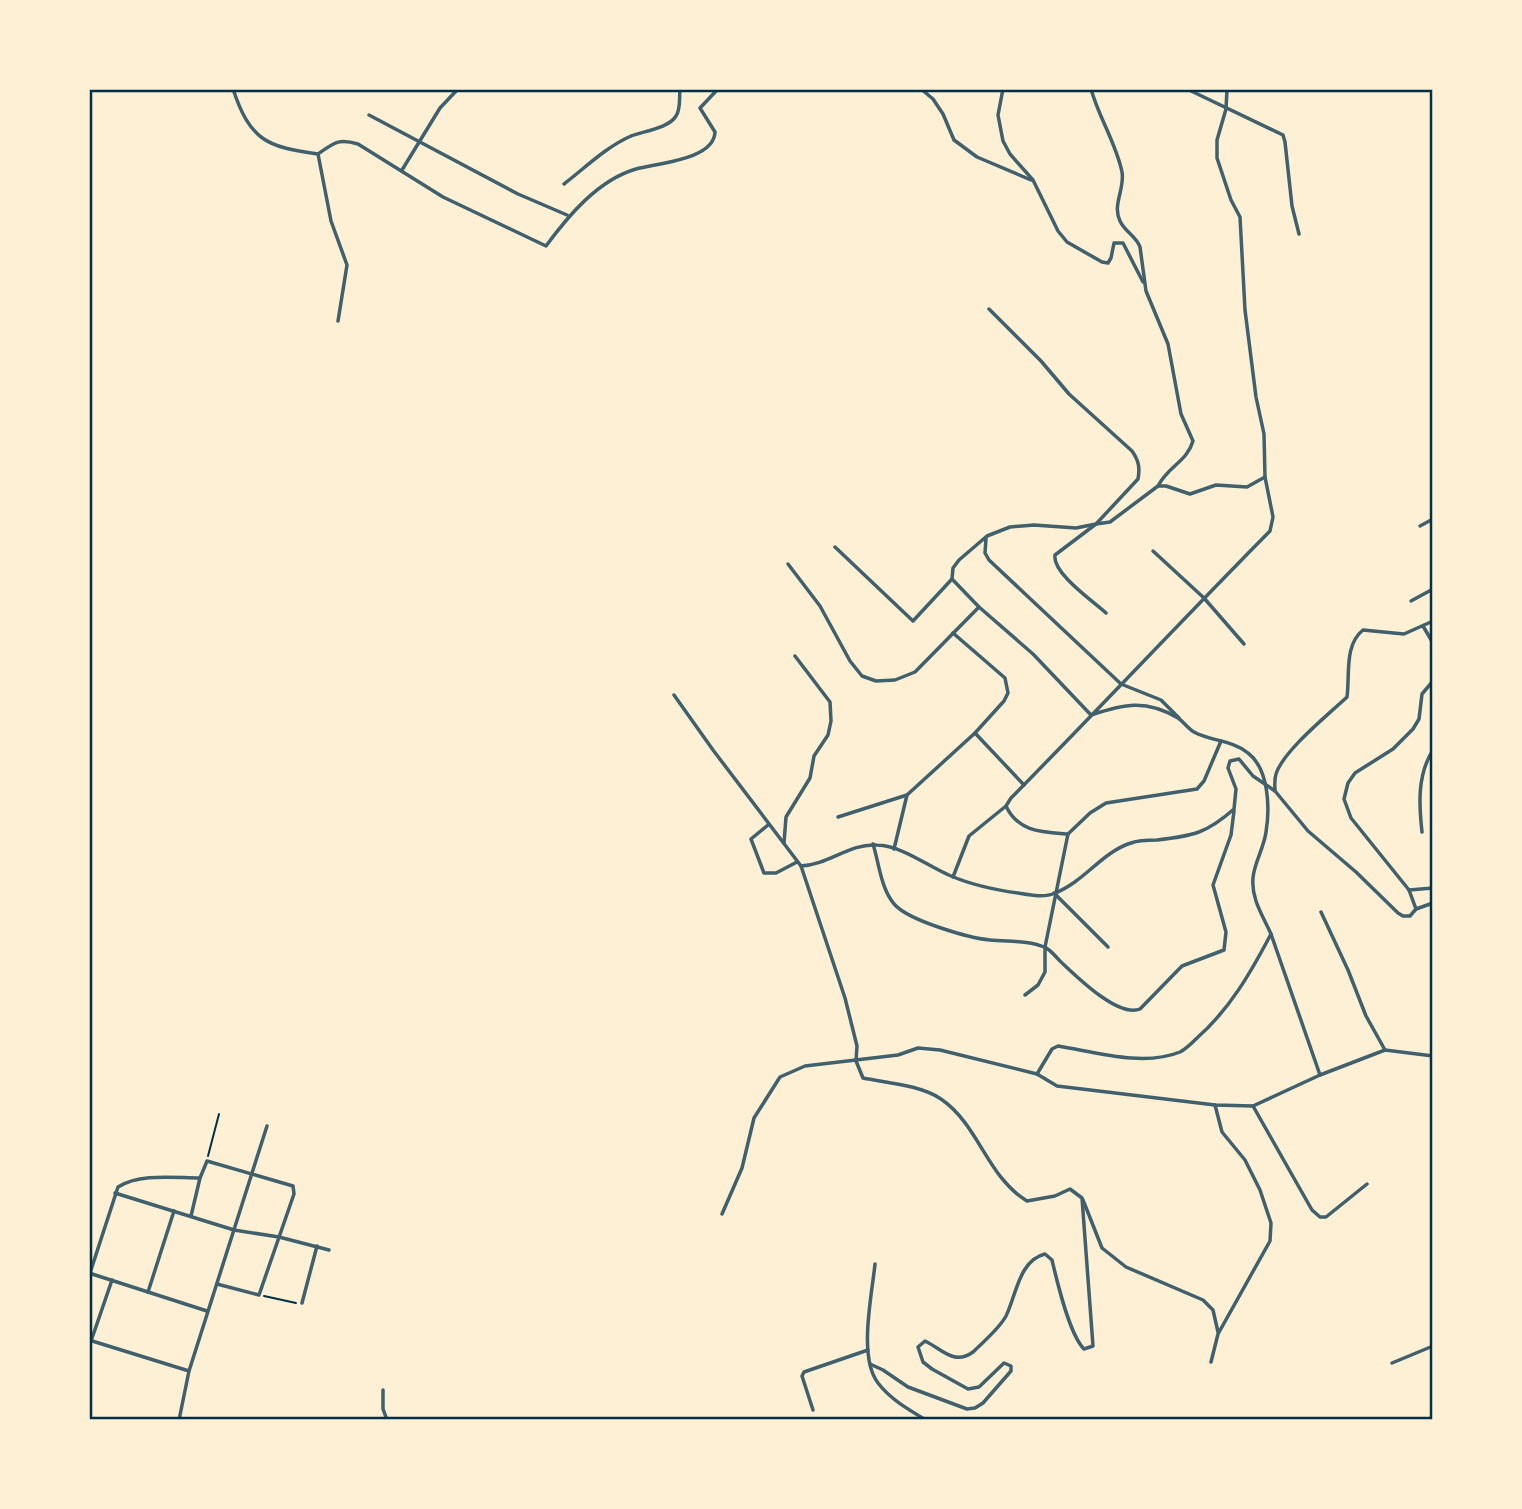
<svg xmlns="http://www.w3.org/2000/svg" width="1522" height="1509" viewBox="0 0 1522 1509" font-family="Cabin,sans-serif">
<rect width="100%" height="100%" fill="#fdf0d5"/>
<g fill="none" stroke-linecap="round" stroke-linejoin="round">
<g stroke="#003049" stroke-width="2">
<polyline points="208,1156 219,1114"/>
<polyline points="264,1296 296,1303"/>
</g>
<g stroke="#3f606c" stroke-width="3.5">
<path d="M233 89C250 140 266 147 318 154 334 143 338 138 358 144L443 197 546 246C568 216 598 180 636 169 657 163 714 160 715 132L700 108 718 89"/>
<polyline points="921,89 933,99 943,114 954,140 977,157 1031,180"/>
<polyline points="1003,89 998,115 1003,141 1010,154 1033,180 1058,231 1067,242 1102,262 1108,263 1111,258 1114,243 1123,243 1143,282"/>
<path d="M1091 89C1099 118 1116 143 1122 172 1125 189 1112 205 1120 221 1125 232 1136 236 1140 247L1146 291 1168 344 1181 414 1193 441C1187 462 1168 466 1158 486"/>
<polyline points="1187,89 1283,135 1285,142 1292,206 1299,234"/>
<polyline points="369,115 518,194 567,215"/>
<polyline points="318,154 331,221 347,265 338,321"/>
<polyline points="402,170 440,108 458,89"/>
<path d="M564 184C586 167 606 147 631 136 644 131 669 128 676 116 681 109 679 98 680 89"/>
<polyline points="1420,526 1433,519"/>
<polyline points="986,538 985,553 989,560 1121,684 1161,700 1179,718"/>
<path d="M835 547 913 621 952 579 953 568 959 560 987 536 1010 527 1034 525 1076 528 1096 524 1138 479C1140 468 1139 461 1132 451L1069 394 1041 361 989 309"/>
<polyline points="1153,551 1204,598 1244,644"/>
<polyline points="788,564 820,606 850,661 862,676 876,681 895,680 915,672 979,607"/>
<path d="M952 579 979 607 1033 654 1091 715C1124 704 1146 699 1178 718 1184 722 1187 728 1194 732 1210 741 1232 740 1248 753 1269 769 1270 808 1266 832 1264 848 1254 863 1253 878 1251 899 1263 916 1271 934 1251 972 1230 1009 1197 1038 1192 1043 1186 1049 1180 1052 1143 1067 1095 1052 1058 1046L1052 1049 1037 1074"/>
<polyline points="1411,601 1433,589"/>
<path d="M1106 613C1093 601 1052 573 1055 555L1096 524 1110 522 1158 486H1166L1190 494 1216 485 1247 487 1265 477"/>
<polyline points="1423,626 1433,643"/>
<path d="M674 695 713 750 801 866 845 998 857 1046 856 1061 863 1078C888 1083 920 1085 941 1099 979 1125 987 1177 1027 1201L1055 1196 1070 1189 1082 1198 1093 1346 1084 1349C1069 1334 1057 1281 1052 1260L1045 1254C1019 1260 1016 1296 1006 1316 999 1329 983 1342 973 1352 954 1366 942 1349 925 1341L918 1347 923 1362 932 1369 968 1389 979 1387 1004 1363 1011 1366V1371L983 1403 975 1408 967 1409 908 1387 883 1370 870 1364"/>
<polyline points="975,733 1024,785"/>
<path d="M1275 791C1275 786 1274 780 1276 774 1283 751 1328 715 1347 697 1350 675 1344 645 1363 630L1404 634 1433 621"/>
<path d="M1006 806C1018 832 1042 832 1068 834"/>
<polyline points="838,817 907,795"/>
<polyline points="768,825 751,839 764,873 776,873 797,862"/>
<path d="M1422 832C1419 805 1417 775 1433 750"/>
<polyline points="784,843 786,817 810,778 814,756 828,735 831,721 830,702 795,656"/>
<path d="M873 844C879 863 881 890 895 905 910 921 969 938 990 940 1008 942 1028 940 1044 947 1050 949 1055 956 1060 961 1076 976 1118 1018 1140 1009L1182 966 1224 950 1226 932 1213 885 1231 835 1234 811"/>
<polyline points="894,849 907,795 975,733 1004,701 1008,693 1005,678 953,633"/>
<path d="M801 866C828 865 850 843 877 845 903 846 927 866 951 876 972 885 996 890 1018 893 1030 895 1044 898 1055 893 1084 882 1102 852 1131 843 1139 840 1149 840 1157 840 1193 836 1207 833 1234 809L1236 789 1228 768 1230 761 1239 759 1253 776 1275 791 1308 831 1356 872 1398 913 1403 916H1410L1416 909 1409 890 1351 818 1344 799 1348 783 1355 773 1393 749 1413 729 1419 719 1422 694 1433 681"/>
<path d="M953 877 969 836 1006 806 1011 798C1098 710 1183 619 1270 531L1273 517 1265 477 1264 434 1256 397 1245 310 1240 217 1231 200 1217 158V140L1226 109 1227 89"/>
<polyline points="1409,890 1433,888"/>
<polyline points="1054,893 1108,947"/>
<polyline points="1416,909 1433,903"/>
<polyline points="1321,912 1348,970 1366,1016 1385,1050"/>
<polyline points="1271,934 1320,1075"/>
<polyline points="1025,995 1038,985 1045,972 1045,947 1068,834 1090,813 1106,803 1197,789 1204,781 1221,741"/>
<polyline points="1253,1106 1312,1210 1320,1217 1326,1217 1367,1184"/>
<polyline points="115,1193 234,1230 279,1237 329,1250"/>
<polyline points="1083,1200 1102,1248 1126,1267 1203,1300 1213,1310 1218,1332"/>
<polyline points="722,1214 742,1168 754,1118 780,1077 805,1066 898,1055 918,1048 940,1050 1037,1074 1057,1086 1215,1105 1253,1106 1320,1075 1385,1050 1433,1056"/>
<polyline points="191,1216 200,1178 207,1161 293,1186 294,1194 259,1295 217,1284"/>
<path d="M875 1264C872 1295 858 1357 878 1383 890 1399 909 1410 926 1420"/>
<polyline points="89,1273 207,1311"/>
<path d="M90 1273 118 1187C140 1173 175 1178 200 1178"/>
<polyline points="148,1292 174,1211"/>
<polyline points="302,1303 317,1246"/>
<polyline points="89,1340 189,1371"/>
<polyline points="89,1347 112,1280"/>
<polyline points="1211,1362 1218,1334 1270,1241 1271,1223 1260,1190 1245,1160 1222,1132 1215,1105"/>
<polyline points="1392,1363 1433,1346"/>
<polyline points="383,1390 383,1409 387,1420"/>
<polyline points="813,1410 802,1376 804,1372 868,1350"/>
<polyline points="986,1419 986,1420"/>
<polyline points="179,1420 189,1371 267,1126"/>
</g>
</g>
<rect width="1522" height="1509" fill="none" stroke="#fdf0d5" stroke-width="182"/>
<rect x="91" y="91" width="1340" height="1327" fill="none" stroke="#003049" stroke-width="2.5"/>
</svg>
